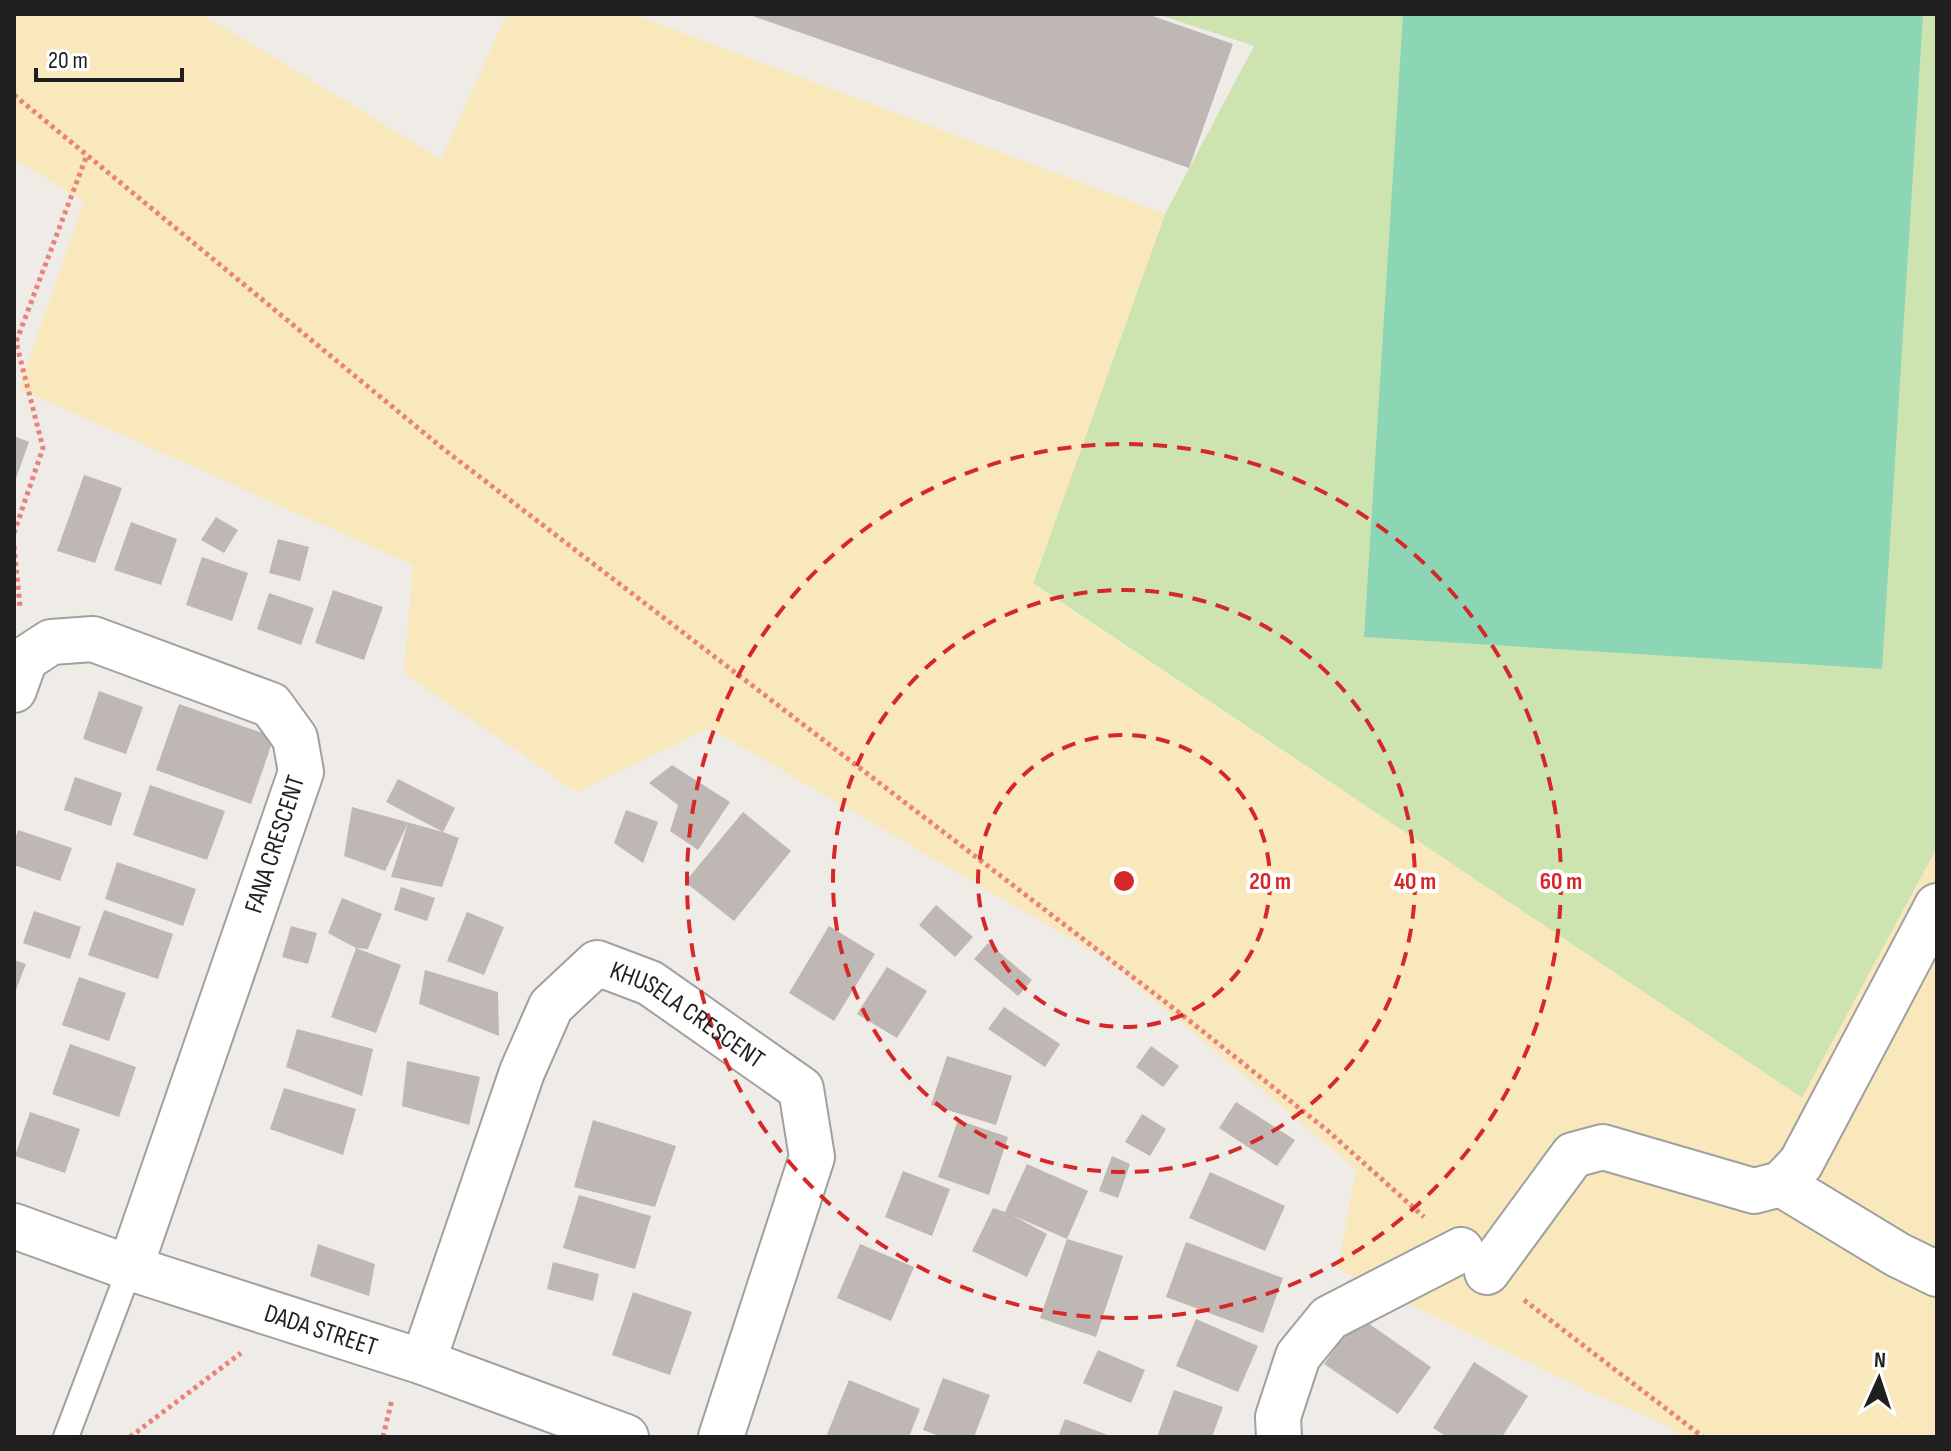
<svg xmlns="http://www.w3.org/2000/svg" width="1951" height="1451" viewBox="0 0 1951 1451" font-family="'Sofia Sans Condensed',sans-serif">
<rect width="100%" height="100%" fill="#efebe6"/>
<polygon fill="#cde4b1" points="1157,14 1937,14 1937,848 1802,1098 1033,583 1165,214 1254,46"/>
<polygon fill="#f8e8bb" points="16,14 202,14 441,159 507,14 632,14 1165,214 1033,584 1802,1098 1937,848 1937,1437 1683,1437 1670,1427 1579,1387 1338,1269 1356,1169 1107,960 710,728 577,792 404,673 413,565 19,389 84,201 14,159"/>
<polygon fill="#8cd6b6" points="1403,14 1923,14 1882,669 1364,637"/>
<g fill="#bfb7b3">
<polygon points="747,14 1147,14 1233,44 1189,168"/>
<polygon points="14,436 29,442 14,484"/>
<polygon points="84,475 122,488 95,563 57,551"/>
<polygon points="216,517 238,530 224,553 201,540"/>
<polygon points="131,522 177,539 161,585 114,570"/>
<polygon points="278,539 309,547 300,581 269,573"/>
<polygon points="202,557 248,573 232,621 186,605"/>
<polygon points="333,590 383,607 364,660 315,643"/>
<polygon points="269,593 314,608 301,645 257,629"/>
<polygon points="99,691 143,707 126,754 83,739"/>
<polygon points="179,704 274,737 251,804 156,770"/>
<polygon points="672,765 730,802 698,850 670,831 678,805 649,783"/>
<polygon points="75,777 122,793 111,826 64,810"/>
<polygon points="398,779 455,808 443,832 459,838 442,887 391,877 408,823 385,871 344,856 352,807 443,832 386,802"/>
<polygon points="150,785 225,811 207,860 133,835"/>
<polygon points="626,810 658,822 643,863 614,843"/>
<polygon points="743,812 791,851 734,921 685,882"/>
<polygon points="18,830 72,848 60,881 14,865 14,843"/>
<polygon points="117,862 196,889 183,926 105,899"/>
<polygon points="401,887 435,898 427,921 394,910"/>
<polygon points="342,898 382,914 368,949 356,948 328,933"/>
<polygon points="936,905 973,937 955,957 919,925"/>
<polygon points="104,910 173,934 158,979 88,955"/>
<polygon points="34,911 81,927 70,959 23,943"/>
<polygon points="467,912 504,927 484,975 447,961"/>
<polygon points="291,926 317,933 308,964 282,957"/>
<polygon points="829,926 875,954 834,1021 789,993"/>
<polygon points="988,943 1032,980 1018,996 974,959"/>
<polygon points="356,948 401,965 376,1033 331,1017"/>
<polygon points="14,960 26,964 14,995"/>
<polygon points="887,967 927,991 897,1038 857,1014"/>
<polygon points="425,970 498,992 499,1036 419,1004"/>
<polygon points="79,977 126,993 109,1041 62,1025"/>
<polygon points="1004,1007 1060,1044 1045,1067 988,1029"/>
<polygon points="297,1029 373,1049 362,1096 286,1067"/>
<polygon points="70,1044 136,1067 119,1117 52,1094"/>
<polygon points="1151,1046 1179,1066 1163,1087 1136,1067"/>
<polygon points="947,1056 1012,1076 996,1125 931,1105"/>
<polygon points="407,1061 480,1077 469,1125 402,1106"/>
<polygon points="284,1088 356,1109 343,1155 270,1129"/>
<polygon points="1236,1102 1295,1140 1277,1166 1219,1128"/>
<polygon points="30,1112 80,1129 65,1173 15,1156"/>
<polygon points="1142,1114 1166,1129 1150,1156 1125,1142"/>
<polygon points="593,1120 676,1146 655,1207 574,1187"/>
<polygon points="958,1120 1008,1137 989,1195 938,1177"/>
<polygon points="1112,1156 1130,1164 1118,1198 1099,1191"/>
<polygon points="1027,1164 1088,1191 1067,1239 1012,1215 1047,1234 1027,1277 972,1251 993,1208 1005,1212"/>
<polygon points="903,1171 950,1189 932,1236 885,1217"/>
<polygon points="1210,1172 1285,1206 1265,1251 1189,1218"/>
<polygon points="579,1195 651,1216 635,1269 563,1248"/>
<polygon points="1067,1239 1123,1256 1096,1337 1040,1318"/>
<polygon points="1186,1242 1283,1278 1263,1333 1166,1297"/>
<polygon points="318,1244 375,1264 369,1296 310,1276"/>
<polygon points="860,1244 914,1267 891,1321 837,1298"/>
<polygon points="553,1262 599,1274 593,1301 547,1289"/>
<polygon points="633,1292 692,1312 670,1375 612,1355"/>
<polygon points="1358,1316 1431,1367 1398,1414 1324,1364"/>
<polygon points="1196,1319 1258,1346 1238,1392 1176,1366"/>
<polygon points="1098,1350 1145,1370 1131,1403 1083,1383"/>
<polygon points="1474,1362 1528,1396 1502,1437 1447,1437 1433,1428"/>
<polygon points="943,1378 990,1395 974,1437 942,1437 923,1430"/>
<polygon points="849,1380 920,1409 909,1437 826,1437"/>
<polygon points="1174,1390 1223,1407 1212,1437 1157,1437"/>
<polygon points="1065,1419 1113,1437 1058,1437"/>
</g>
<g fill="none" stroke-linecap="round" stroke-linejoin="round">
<g stroke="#a0a0a0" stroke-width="28">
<polyline id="lane" points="66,1437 130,1268"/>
</g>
<g stroke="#a0a0a0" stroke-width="48">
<g id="street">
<polyline points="14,690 25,659 51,642 93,639 271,705 295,738 301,772 130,1268"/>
<polyline points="1781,1184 1898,1255 1937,1274"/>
<path id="s1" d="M14 1226 130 1268 423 1362 626 1437"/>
<polyline points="1487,1272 1573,1155 1603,1147 1754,1191 1781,1184 1801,1163 1937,906"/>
<path id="s2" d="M423 1362 522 1072 551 1006 597 963 650 983 801 1089 812 1157 721 1437"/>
<polyline points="1279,1437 1278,1417 1298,1356 1329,1318 1461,1250"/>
</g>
</g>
<g stroke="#ec807a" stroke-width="5" stroke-dasharray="4 4" stroke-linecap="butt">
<polyline points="14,95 446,451 1181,1014 1328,1131 1424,1217"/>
<polyline points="14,533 43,448 16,342 87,155"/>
<polyline points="14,546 20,607"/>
<polyline points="1524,1300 1703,1437"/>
<polyline points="130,1437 241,1353"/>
<polyline points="383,1437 392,1399"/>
</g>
<use href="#lane" stroke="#fff" stroke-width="24"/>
<use href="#street" stroke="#fff" stroke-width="44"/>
</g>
<g fill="none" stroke="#d62828" stroke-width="4" stroke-dasharray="14 10">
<circle cx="1124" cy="881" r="146"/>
<circle cx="1124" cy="881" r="291"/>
<circle cx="1124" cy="881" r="437"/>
</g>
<g text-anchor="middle" stroke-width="8" stroke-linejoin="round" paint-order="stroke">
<g font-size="26" fill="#1f1f1f" stroke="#fff">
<text transform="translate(274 844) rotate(-72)" y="9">FANA CRESCENT</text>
<text dy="9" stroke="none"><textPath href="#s2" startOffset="546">KHUSELA CRESCENT</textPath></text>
<text dy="9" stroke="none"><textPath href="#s1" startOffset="324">DADA STREET</textPath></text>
</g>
</g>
<circle cx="1124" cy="881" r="12" fill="#d62828" stroke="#fff" stroke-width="4"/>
<g font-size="24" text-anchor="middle" font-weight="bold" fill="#d62828" stroke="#fff" stroke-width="8" stroke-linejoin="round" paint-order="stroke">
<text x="1270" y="889">20 m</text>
<text x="1415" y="889">40 m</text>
<text x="1561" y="889">60 m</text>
</g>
<rect width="1951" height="1451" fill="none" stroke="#1f1f1f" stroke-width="32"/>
<g transform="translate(1879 1379) rotate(3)" stroke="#ffffff" stroke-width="6" paint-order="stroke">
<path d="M0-6L14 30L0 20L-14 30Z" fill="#1f1f1f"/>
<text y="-12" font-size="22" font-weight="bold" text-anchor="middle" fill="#1f1f1f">N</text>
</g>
<path d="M36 68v12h146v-12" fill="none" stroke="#1f1f1f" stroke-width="4"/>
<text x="48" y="68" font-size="24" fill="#1f1f1f" stroke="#ffffff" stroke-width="6" paint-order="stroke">20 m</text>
</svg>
